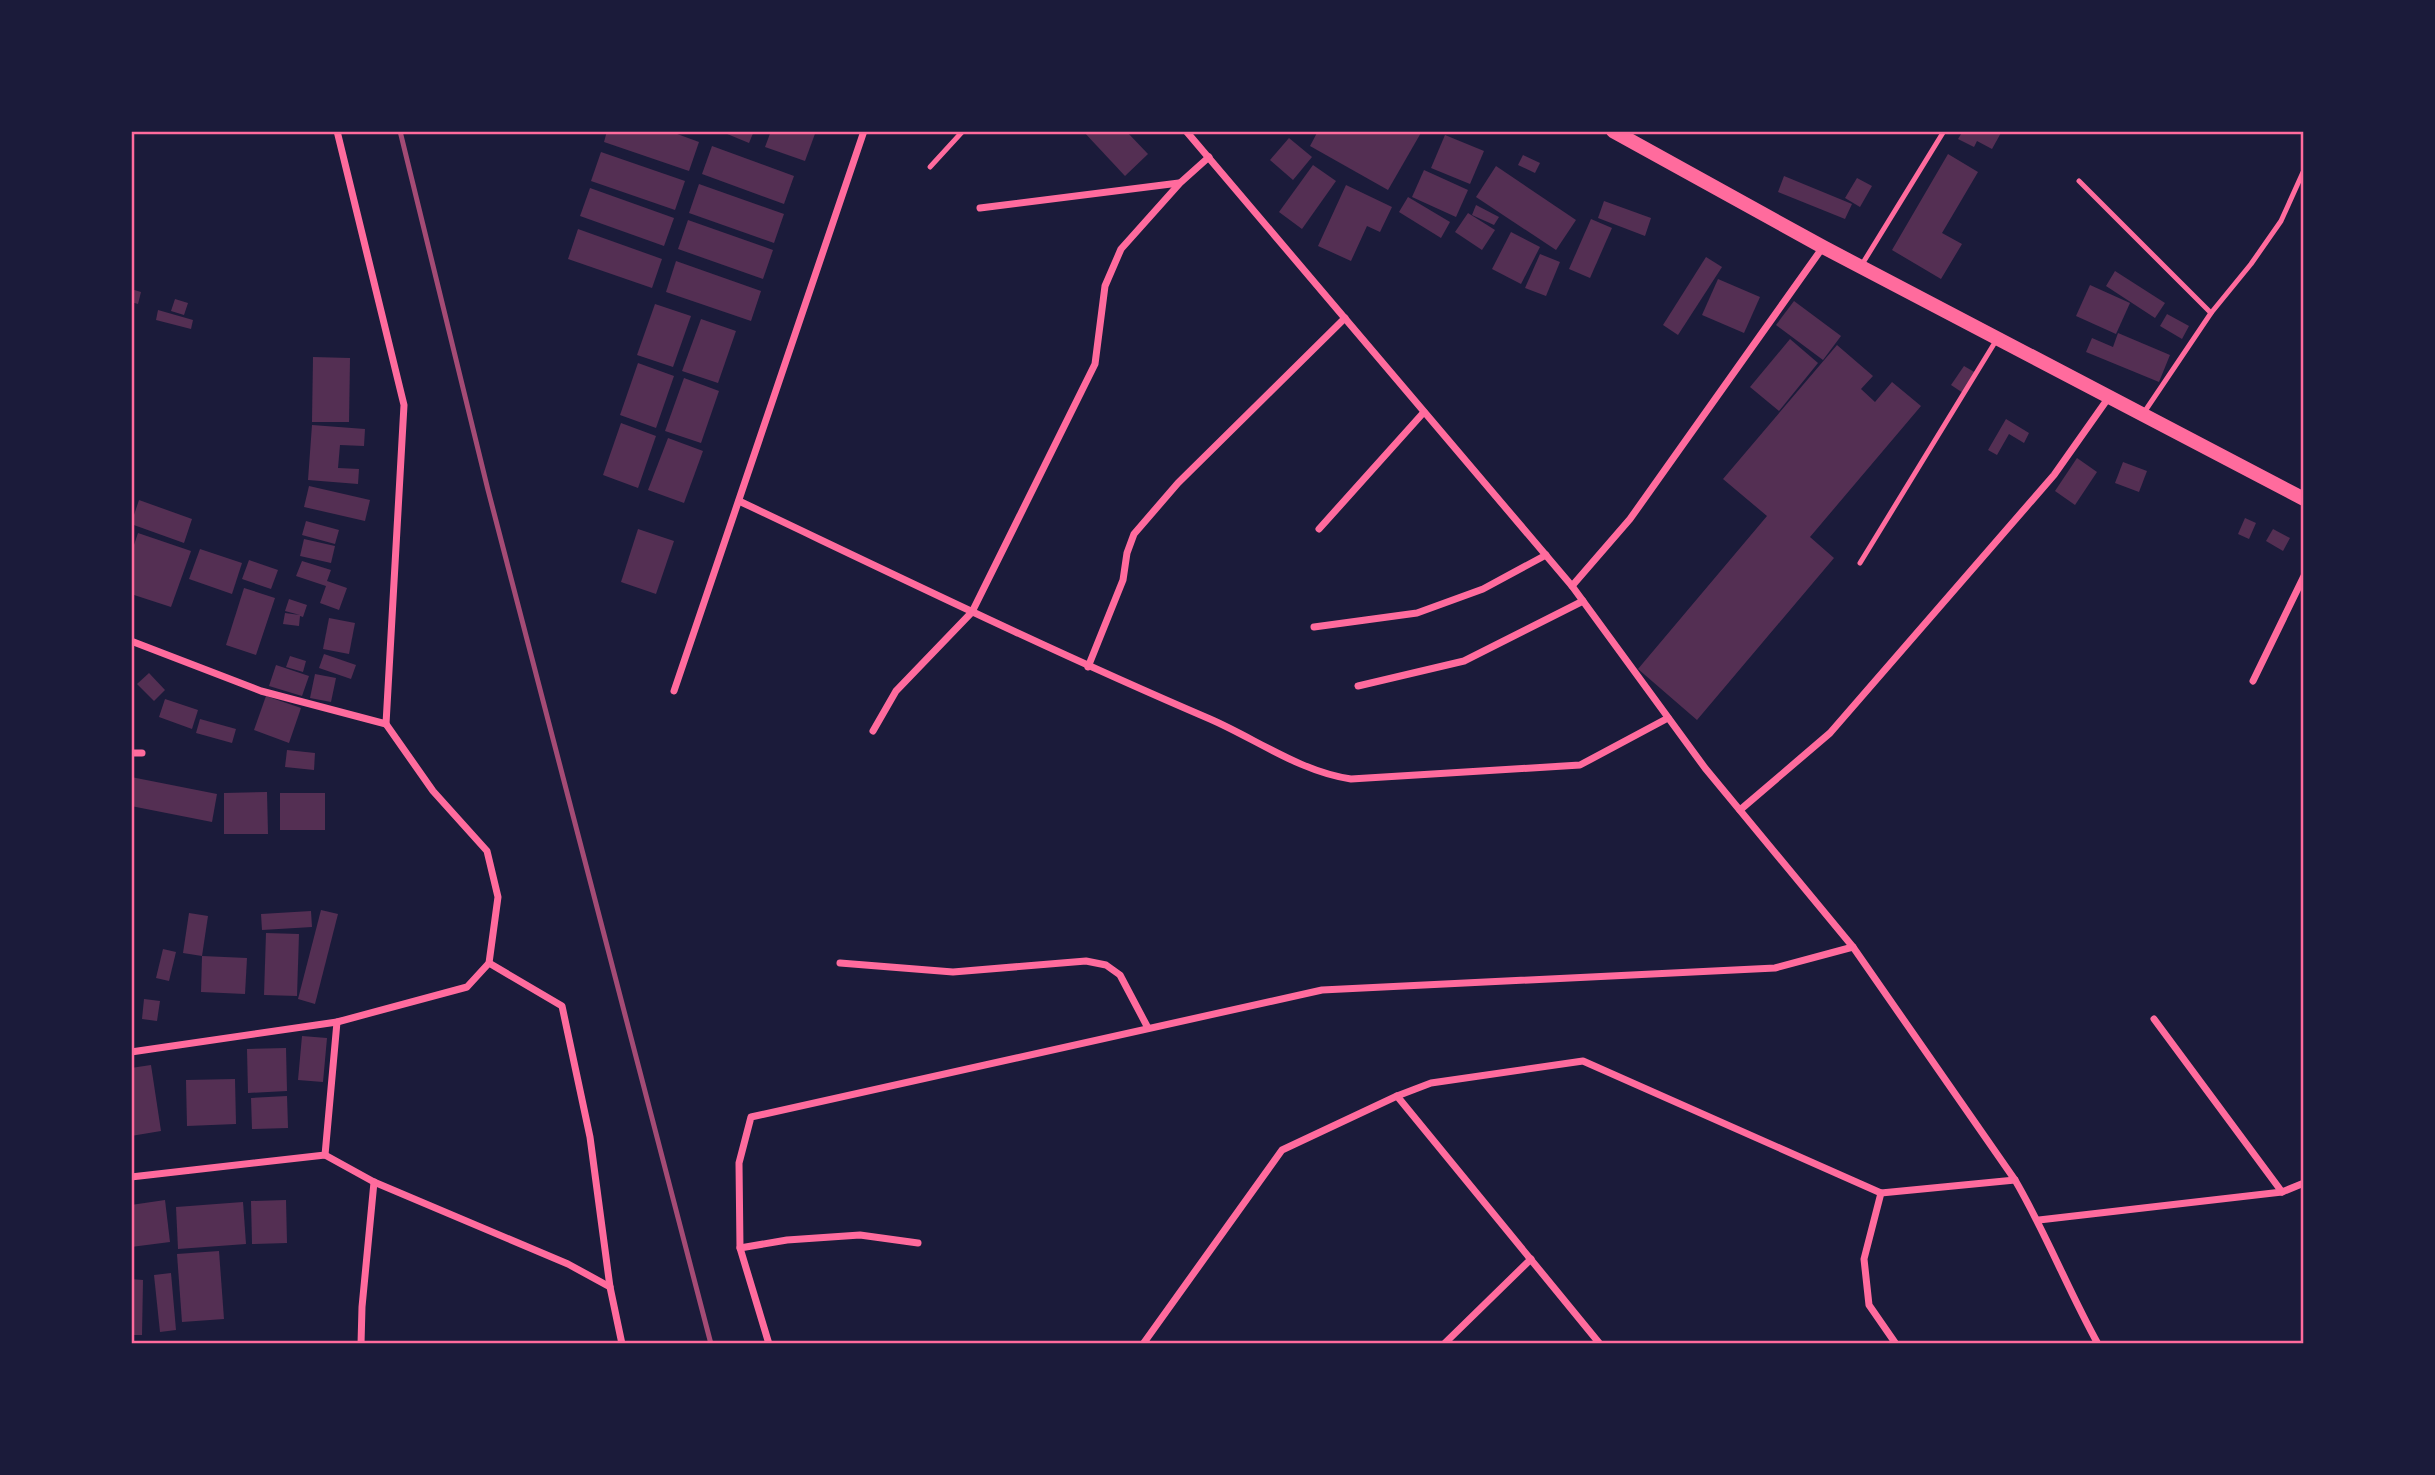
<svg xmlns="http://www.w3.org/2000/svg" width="2435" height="1475" viewBox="0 0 2435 1475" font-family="'Exo 2',sans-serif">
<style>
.building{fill:#542f53}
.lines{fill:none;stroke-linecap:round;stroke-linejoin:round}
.service{stroke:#ff6b9d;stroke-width:5}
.minor{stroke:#ff6b9d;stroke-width:7}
.secondary{stroke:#ff6b9d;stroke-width:14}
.rail{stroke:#a44b75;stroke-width:5}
.neatline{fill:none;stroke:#ff6b9d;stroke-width:2.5}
</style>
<rect width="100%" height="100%" fill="#1b1b3a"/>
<g class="building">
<path d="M607,131h62l30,11 -10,29 -85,-29z"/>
<path d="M720,131h34l-5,12z"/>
<path d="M771,131h45l-11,30 -40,-14z"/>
<path d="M1083,131h43l22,23 -23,22z"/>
<path d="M1318,131h104l-34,59 -78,-44z"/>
<path d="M1963,131h39l-10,18 -15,-8 -3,6 -16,-8z"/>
<path d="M1445,135l39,16 -14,33 -39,-16z"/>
<path d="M1289,138l23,19 -19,23 -23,-20z"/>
<path d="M712,146l82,30 -10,28 -82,-30z"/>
<path d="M601,152l84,29 -10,29 -84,-29z"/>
<path d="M1948,154l30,18 -36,61 20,11 -21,35 -49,-29z"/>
<path d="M1523,155l17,8 -5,10 -17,-8z"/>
<path d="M1313,165l23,16 -34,48 -23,-17z"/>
<path d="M1496,166l80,54 -20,30 -80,-53z"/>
<path d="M1424,170l44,20 -12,27 -44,-20z"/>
<path d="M1784,176l68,28 -7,15 -67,-27z"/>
<path d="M1857,178l15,8 -12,21 -15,-9z"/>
<path d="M699,184l85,30 -10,29 -85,-30z"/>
<path d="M1346,185l46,22 -12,25 -13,-6 -16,35 -33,-15z"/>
<path d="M590,188l84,30 -10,28 -84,-30z"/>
<path d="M1408,197l42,25 -9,16 -42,-26z"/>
<path d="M1604,201l47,17 -6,18 -47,-18z"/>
<path d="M1476,205l23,12 -5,8 -22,-10z"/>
<path d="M1468,213l27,17 -13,20 -27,-18z"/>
<path d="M1591,219l21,9 -22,50 -21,-9z"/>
<path d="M688,220l85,30 -10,29 -85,-30z"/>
<path d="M578,229l84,30 -10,29 -84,-29z"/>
<path d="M1511,232l29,15 -19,37 -29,-15z"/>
<path d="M1540,254l20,8 -14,34 -21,-8z"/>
<path d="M1706,257l16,10 -44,68 -15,-10z"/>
<path d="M676,261l85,30 -10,30 -85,-29z"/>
<path d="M2115,271l50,32 -10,15 -49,-32z"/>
<path d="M1718,279l42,18 -16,36 -42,-18z"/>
<path d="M2090,285l40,18 -14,31 -40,-18z"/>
<path d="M131,289l10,3 -3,12 -7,-2z"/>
<path d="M175,299l13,4 -4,12 -13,-4z"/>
<path d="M1794,301l47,35 -18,24 -47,-35z"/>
<path d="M655,304l36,12 -18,51 -36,-12z"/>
<path d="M158,310l35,10 -2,9 -35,-9z"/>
<path d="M2167,314l22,12 -7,13 -22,-13z"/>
<path d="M701,319l35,12 -18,52 -36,-12z"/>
<path d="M2118,333l52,22 -11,27 -73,-30 6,-14 21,9z"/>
<path d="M1790,339l28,24 -39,48 -29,-24z"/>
<path d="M1837,345l36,31 -12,13 14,13 17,-20 29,24 -111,131 24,21 -137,162 -59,-51 129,-153 -44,-37z"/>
<path d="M313,357l37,1 -1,64h-37z"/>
<path d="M638,363l36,13 -18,52 -36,-13z"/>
<path d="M1964,366l12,7 -13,20 -12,-8z"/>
<path d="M684,378l35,13 -18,52 -36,-12z"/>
<path d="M2006,419l23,14 -5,10 -15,-9 -12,21 -9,-5z"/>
<path d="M621,423l35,13 -18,52 -35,-13z"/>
<path d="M312,425l53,4 -1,17 -24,-1 -2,23 21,1 -1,15 -50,-4z"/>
<path d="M668,438l35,13 -19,52 -36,-13z"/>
<path d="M2077,458l20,14 -22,33 -20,-14z"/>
<path d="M2123,462l24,9 -8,21 -24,-9z"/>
<path d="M309,486l61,14 -5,21 -61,-14z"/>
<path d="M139,500l53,19 -8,24 -53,-19z"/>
<path d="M2245,518l11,5 -7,16 -11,-5z"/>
<path d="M306,521l33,9 -4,14 -33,-9z"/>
<path d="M638,529l36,12 -18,53 -35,-12z"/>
<path d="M2273,529l17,9 -7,13 -17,-10z"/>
<path d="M138,533l53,18 -20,56 -40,-13v-40z"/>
<path d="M304,539l31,7 -4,17 -31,-7z"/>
<path d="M200,549l42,14 -10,31 -43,-15z"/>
<path d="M249,560l29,10 -7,19 -29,-10z"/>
<path d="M302,561l29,9 -4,11 20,7 -8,22 -19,-7 6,-17 -30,-10z"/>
<path d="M244,588l31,10 -19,57 -30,-10z"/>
<path d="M289,599l18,6 -4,12 -3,-1 -1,10 -16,-2 2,-11 15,2 -15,-4z"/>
<path d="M329,618l26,5 -6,31 -26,-5z"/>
<path d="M324,654l32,11 -5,14 -32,-11z"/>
<path d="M290,656l16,5 -3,11 -17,-5z"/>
<path d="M276,665l33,11 -7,20 -33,-10z"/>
<path d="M149,673l16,17 -11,11 -17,-17z"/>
<path d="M315,674l21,4 -5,24 -21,-4z"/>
<path d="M266,696l35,12 -12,35 -35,-13z"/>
<path d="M165,699l33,11 -6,19 -33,-12z"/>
<path d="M200,719l36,10 -4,14 -36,-10z"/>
<path d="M287,750l28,3 -1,17 -29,-3z"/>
<path d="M131,777l86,17 -5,28 -81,-16z"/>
<path d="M267,792l1,42h-44v-41z"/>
<rect x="280" y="793" width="45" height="37"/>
<path d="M321,910l17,4 -23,90 -17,-5z"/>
<path d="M311,911l1,16 -50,3 -1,-16z"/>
<path d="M189,913l19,3 -6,40 -19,-3z"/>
<path d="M266,933l33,1 -2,62 -33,-1z"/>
<path d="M163,949l13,3 -7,29 -13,-3z"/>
<path d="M202,956l45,2 -2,36 -44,-2z"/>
<path d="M144,999l16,2 -3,20 -15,-2z"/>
<path d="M302,1036l25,2 -4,44 -25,-2z"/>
<path d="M286,1048l1,43 -39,2 -1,-44z"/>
<path d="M151,1065l10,66 -30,5v-68z"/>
<path d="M235,1079l1,45 -49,2 -1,-46z"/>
<path d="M287,1096l1,32 -36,1 -1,-31z"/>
<path d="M165,1200l5,42 -39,5v-42z"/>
<path d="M286,1200l1,43 -35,1 -1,-43z"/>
<path d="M243,1202l3,42 -68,5 -2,-42z"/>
<path d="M219,1251l5,68 -42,3 -5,-68z"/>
<path d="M171,1273l5,57 -16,2 -6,-57z"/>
<path d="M131,1279l12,1 -1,55h-11z"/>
</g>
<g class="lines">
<g class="service">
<path d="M930,167l33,-36"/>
<path d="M2079,181l132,132"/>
<path d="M1861,266l83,-135"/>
<path d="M2143,414l68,-101 40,-49 30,-43 23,-51"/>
<path d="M1860,563l137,-224"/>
</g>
<g class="minor">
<path d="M1186,131l386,455 133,182 148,179 162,233c31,53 53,110 83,164"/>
<path d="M980,208l199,-25"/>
<path d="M739,501c156,74 312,150 471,218 46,20 91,53 141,60l229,-14 88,-47"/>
<path d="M1319,529l105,-117"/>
<path d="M1572,586l58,-67 193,-272"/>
<path d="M1314,627l103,-14 66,-24 63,-34"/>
<path d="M131,641l130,50 125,33 18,-319 -67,-274"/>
<path d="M1088,667l35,-87 4,-27 7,-19 44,-51 167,-165"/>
<path d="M2253,681l51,-105"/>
<path d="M1358,686l106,-25 119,-60"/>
<path d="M674,691l190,-560"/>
<path d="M873,731l23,-40 76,-79 123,-248 10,-78 16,-37 59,-66 29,-26"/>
<path d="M131,753h11"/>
<path d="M1740,810l90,-77 224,-258 55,-78"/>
<path d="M489,963l73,43 28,131 20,150 12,57"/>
<path d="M840,963l113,9 133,-11 20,4 14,10 28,53"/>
<path d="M2154,1019l128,173"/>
<path d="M131,1052l206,-30 130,-35 22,-24 9,-66 -11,-46 -54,-60 -47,-67"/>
<path d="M1397,1096l203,248"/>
<path d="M325,1155l12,-133"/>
<path d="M131,1177l194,-22 49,27 194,82 42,23"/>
<path d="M1881,1193l-17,66 5,46 27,39"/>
<path d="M2039,1220l243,-28 22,-9"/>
<path d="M740,1248l47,-8 73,-5 58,8"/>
<path d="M361,1344l1,-37 12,-125"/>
<path d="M769,1344l-29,-96 -1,-85 12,-46 571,-127 453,-22 78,-21"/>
<path d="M1143,1344l139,-194 115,-54 34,-13 152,-22 298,132 134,-13"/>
<path d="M1444,1344l87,-85"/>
</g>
<path class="secondary" d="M1613,131l210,116 481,252"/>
<path class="rail" d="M400,131l88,359 223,854"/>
</g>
<rect width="2435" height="1475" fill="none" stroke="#1b1b3a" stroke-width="266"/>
<rect x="133" y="133" width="2169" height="1209" class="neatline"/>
</svg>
